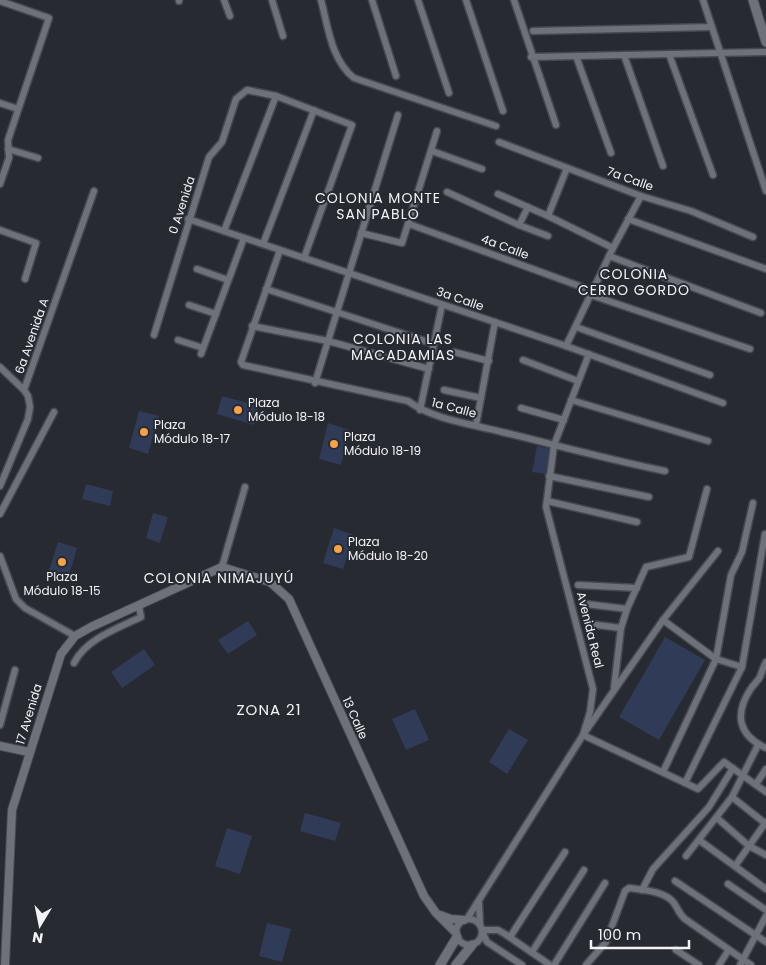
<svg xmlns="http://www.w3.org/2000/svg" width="766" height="965" viewBox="0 0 766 965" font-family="Poppins,sans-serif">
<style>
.green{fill:#303b58}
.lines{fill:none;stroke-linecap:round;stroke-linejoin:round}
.minor-casing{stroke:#46484f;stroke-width:9}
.tertiary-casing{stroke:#46484f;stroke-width:10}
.secondary-casing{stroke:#46484f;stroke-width:11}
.minor{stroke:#6d7179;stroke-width:6}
.tertiary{stroke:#6d7179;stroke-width:8}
.secondary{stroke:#6d7179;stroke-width:9}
.poi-dot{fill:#f6a247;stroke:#272a31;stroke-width:2}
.labels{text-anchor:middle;stroke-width:4;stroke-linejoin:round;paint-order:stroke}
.street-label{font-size:12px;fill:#f1f3f8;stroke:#272a31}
.poi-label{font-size:12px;fill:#f1f3f8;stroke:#272a31;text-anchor:start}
.neighbourhood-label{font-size:14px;letter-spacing:1px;fill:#f1f3f8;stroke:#272a31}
.quarter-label{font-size:15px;letter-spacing:1px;fill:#f1f3f8;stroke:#272a31}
</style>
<rect width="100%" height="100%" fill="#272a31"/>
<g class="green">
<path d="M222,396l37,10 -5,19 -37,-11z"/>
<path d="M139,411l20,5 -11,38 -19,-6z"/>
<path d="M328,423l22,7 -9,35 -22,-6z"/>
<path d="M537,446l14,3 -5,25 -14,-2z"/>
<path d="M86,484l27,7 -3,15 -28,-7z"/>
<path d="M153,513l15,4 -8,26 -14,-5z"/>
<path d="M334,528l20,7 -11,34 -20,-6z"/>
<path d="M58,542l19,6 -10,34 -20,-6z"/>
<path d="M248,621l9,14 -29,19 -10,-14z"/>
<path d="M665,637l40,23 -46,80 -40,-23z"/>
<path d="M144,649l11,16 -33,23 -11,-16z"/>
<path d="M415,709l14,31 -23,10 -14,-31z"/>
<path d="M509,729l19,11 -21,34 -18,-12z"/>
<path d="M305,813l36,10 -6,18 -35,-10z"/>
<path d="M227,828l25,8 -12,38 -25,-8z"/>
<path d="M267,923l24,6 -9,33 -23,-6z"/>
</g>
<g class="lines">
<g class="minor-casing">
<g id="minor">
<path d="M179,0v1"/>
<path d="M224,0l6,16"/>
<path d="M272,0l11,36"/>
<path d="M321,0c7,26 10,60 33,78l142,48"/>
<path d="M372,0l24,76"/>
<path d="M418,0l31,93"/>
<path d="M466,0l37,111"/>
<path d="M514,0l42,125"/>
<path d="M703,0l63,191"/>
<path d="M0,1l49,17 -41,122 1,18 -9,26"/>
<path d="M533,31l179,-4"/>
<path d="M669,54l44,121"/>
<path d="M624,55l39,111"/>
<path d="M576,56l35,97"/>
<path d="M531,57l235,-5"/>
<path d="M0,103l18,6"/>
<path d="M499,142l142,54 50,15 62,26"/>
<path d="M8,149l30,9"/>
<path d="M432,151l50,18"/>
<path d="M447,192l72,33 29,11"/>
<path d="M498,194l50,22 65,32"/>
<path d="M548,216l19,-48"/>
<path d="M188,219l378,127 157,57"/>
<path d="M628,219l138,50"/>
<path d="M409,224l184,67"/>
<path d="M519,225l9,-18"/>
<path d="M0,230l36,13 -11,36"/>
<path d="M224,231l52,-135"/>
<path d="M361,233l41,10 35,-112"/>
<path d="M263,244l51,-134"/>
<path d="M280,250l-39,112 2,3 165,36c26,19 64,23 94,31 54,13 108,28 163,39"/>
<path d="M609,256l152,57"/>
<path d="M197,269l31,11"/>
<path d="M266,289l168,55"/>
<path d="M591,295l159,54"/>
<path d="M189,305l27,9"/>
<path d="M252,326l76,15 101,28"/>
<path d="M576,327l134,48"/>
<path d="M154,335l55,-178 13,-15 14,-43 11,-9 29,6 76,29 -48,133"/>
<path d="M178,340l25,8"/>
<path d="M566,346l47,-98 28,-52"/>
<path d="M454,352l35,9"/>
<path d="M201,354l43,-116"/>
<path d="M523,360l55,21"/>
<path d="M0,367l24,23 4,6 2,11 -2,12 -28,67"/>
<path d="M315,383l83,-268"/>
<path d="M24,390l70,-199"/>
<path d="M444,390l37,8"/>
<path d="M571,400l137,41"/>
<path d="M521,408l43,12"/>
<path d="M420,410l22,-105"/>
<path d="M476,425l19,-103"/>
<path d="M549,476l100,21"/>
<path d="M547,501l90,21"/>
<path d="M0,514l54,-102"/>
<path d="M718,551l-55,69 -80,115 115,54 26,-27 42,30"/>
<path d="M0,556l16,43 9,9 50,28"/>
<path d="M222,567l23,-80"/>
<path d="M578,585l59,3"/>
<path d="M586,604l41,5"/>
<path d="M663,620l53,39 26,8"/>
<path d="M589,624l32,4"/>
<path d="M766,662c-3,5 -4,10 -6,15 -3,5 -7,8 -10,13 -16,25 -11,46 16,58"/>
<path d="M74,663c12,-24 44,-35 67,-46l-2,-11"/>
<path d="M614,688l7,-60 6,-19 19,-42 43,-10 18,-68"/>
<path d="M0,725l15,-55"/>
<path d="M663,772l53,-113 15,-84 11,-23 11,-49"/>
<path d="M685,783l57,-116 23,-133"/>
<path d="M756,784l10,-15"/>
<path d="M732,797l34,27"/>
<path d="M717,818l32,28 17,9"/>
<path d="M699,840l67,49"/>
<path d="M686,856l46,-59 26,-52"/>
<path d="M735,866l31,-44"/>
<path d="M675,881l91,61"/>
<path d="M728,884l38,26"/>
<path d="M642,890l11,-21 56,-62 24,-39"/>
<path d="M479,903l1,21"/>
<circle cx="469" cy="932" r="13"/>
<path d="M467,919l116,-184 7,-23 3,-23 -47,-182 8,-62 35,-91"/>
<path d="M482,930h16l7,4 45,31"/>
<path d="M483,933l4,9 35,23"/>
<path d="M510,937l55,-85"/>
<path d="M676,950l23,15"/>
<path d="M532,952l52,-82"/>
<path d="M554,965l51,-82"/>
<path d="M586,965l20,-23 19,-51 4,-3c14,2 36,3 45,15 4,6 5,11 11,16l66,46"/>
<path d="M719,965l9,-14"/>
<path d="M740,965l26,-49"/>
</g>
</g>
<g class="tertiary-casing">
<g id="tertiary">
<path d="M0,746l29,6"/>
<path d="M440,915l11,4 13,1"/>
<path d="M5,965l7,-155 49,-156 14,-18 16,-9 131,-60 48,15 19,17 135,297 12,17 20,20"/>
</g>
</g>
<g class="secondary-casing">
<g id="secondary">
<path d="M753,0l13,42"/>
<path d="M440,965l17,-28"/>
<path d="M456,965l16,-20"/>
</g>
</g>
<use href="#minor" class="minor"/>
<use href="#tertiary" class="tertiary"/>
<use href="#secondary" class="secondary"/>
</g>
<g class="poi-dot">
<circle cx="238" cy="410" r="5"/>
<circle cx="144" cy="432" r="5"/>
<circle cx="334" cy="444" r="5"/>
<circle cx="338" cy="549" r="5"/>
<circle cx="62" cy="562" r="5"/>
</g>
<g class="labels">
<g class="street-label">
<text transform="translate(630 179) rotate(20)" y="4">7a Calle</text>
<text transform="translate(182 205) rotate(-72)" y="4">0 Avenida</text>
<text transform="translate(505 247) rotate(20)" y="4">4a Calle</text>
<text transform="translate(460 299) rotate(19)" y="4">3a Calle</text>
<text transform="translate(32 336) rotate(-71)" y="4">6a Avenida A</text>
<text transform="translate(454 408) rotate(15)" y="4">1a Calle</text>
<text transform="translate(590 630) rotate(76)" y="4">Avenida Real</text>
<text transform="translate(29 714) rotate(-73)" y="4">17 Avenida</text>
<text transform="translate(355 718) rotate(66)" y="4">13 Calle</text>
</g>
<g class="poi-label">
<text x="248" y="407">Plaza<tspan x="248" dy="14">Módulo 18-18</tspan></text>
<text x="154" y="429">Plaza<tspan x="154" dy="14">Módulo 18-17</tspan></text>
<text x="344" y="441">Plaza<tspan x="344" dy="14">Módulo 18-19</tspan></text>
<text x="348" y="546">Plaza<tspan x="348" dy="14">Módulo 18-20</tspan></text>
<text x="62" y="581" text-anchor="middle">Plaza<tspan x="62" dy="14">Módulo 18-15</tspan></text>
</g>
<g class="neighbourhood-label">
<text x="378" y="203">COLONIA MONTE<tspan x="378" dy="16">SAN PABLO</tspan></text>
<text x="634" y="279">COLONIA<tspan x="634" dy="16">CERRO GORDO</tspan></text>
<text x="403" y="344">COLONIA LAS<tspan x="403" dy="16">MACADAMIAS</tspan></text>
<text x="219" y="583">COLONIA NIMAJUYÚ</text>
</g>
<g class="quarter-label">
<text x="269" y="715">ZONA 21</text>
</g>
</g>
<g transform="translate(40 925) rotate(190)" stroke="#272a31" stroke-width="4" paint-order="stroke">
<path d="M0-4L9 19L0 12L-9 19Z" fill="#f1f3f8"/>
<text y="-8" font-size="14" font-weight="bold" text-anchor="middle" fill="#f1f3f8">N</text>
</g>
<path d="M591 940v8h98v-8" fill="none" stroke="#f1f3f8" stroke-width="2.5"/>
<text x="598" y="940" font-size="15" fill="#f1f3f8" stroke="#272a31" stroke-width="4" paint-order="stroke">100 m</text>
</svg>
